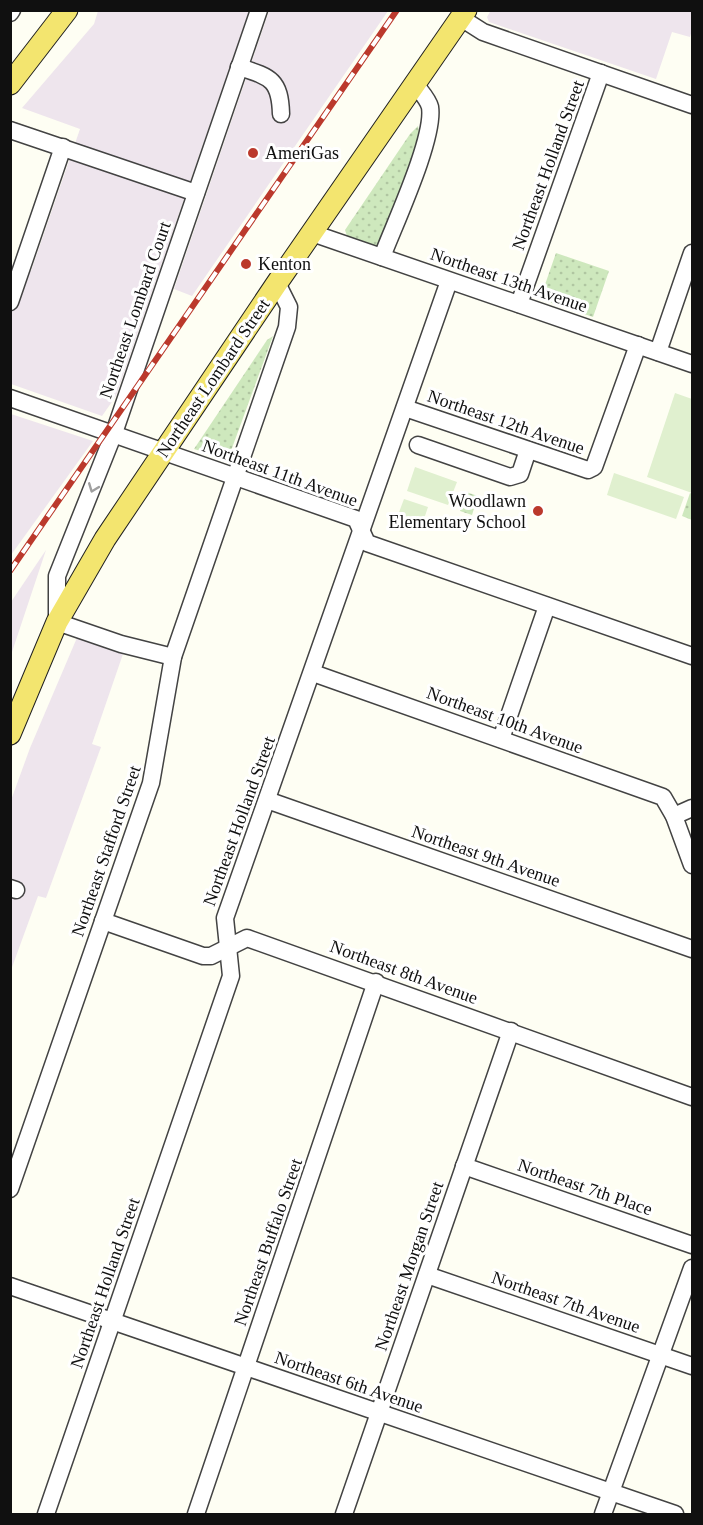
<svg xmlns="http://www.w3.org/2000/svg" width="703" height="1525" viewBox="0 0 703 1525" font-family="'Times New Roman',serif">
<style>
.industrial{fill:#eee5ed}
.grass{fill:url(#grass-dots)}
.pitch{fill:#e0f0cf}
.lines{fill:none;stroke-linecap:round;stroke-linejoin:round}
.minor-casing{stroke:#434343;stroke-width:19}
.major-casing{stroke:#212121;stroke-width:23}
.minor{stroke:#fff;stroke-width:16}
.major{stroke:#f3e56f;stroke-width:21}
.rail-casing{stroke:#bb392c;stroke-width:6}
.rail{stroke:#fff;stroke-width:4;stroke-dasharray:11;stroke-linecap:butt}
.oneway{stroke:#9f9f9f}
.poi-dot{fill:#bb392c;stroke:#fff;stroke-width:2}
.labels{text-anchor:middle;stroke-width:6;stroke-linejoin:round;paint-order:stroke}
.poi-label{font-size:18px;fill:#101010;stroke:#fff;text-anchor:start}
.street-label{font-size:18px;fill:#101010;stroke:#fff}
</style>
<defs>
<pattern id="grass-dots" width="8" height="8" patternUnits="userSpaceOnUse" patternTransform="scale(1.5)"><rect width="8" height="8" fill="#cee8bd"/><path d="M2 2h.1M6 6h.1" fill="none" stroke="#b0c6a1" stroke-width="1.8" stroke-linecap="round"/></pattern>
</defs>
<rect width="100%" height="100%" fill="#fefef3"/>
<g class="industrial">
<path d="M491,10l201,1v19l-2,7 -18,-5 -16,47 -167,-57 -2,-5z"/>
<path d="M98,11h151l-133,385 -14,20 -91,-32v-120l20,7 49,-142 -58,-21 72,-84z"/>
<path d="M269,11h119l-196,285 -18,-7z"/>
<path d="M11,414l82,27 -82,114 -1,-141z"/>
<path d="M46,550l-35,105v-53z"/>
<path d="M79,633l45,18 -32,93 9,3 -55,151 -8,-2 -27,74 -1,-167 20,-55z"/>
</g>
<g class="grass">
<path d="M418,126l2,11 -39,107 -5,3 -29,-11 -2,-6 65,-96z"/>
<path d="M556,253l53,18 -16,46 -53,-18z"/>
<path d="M273,336l-45,123 -34,-10 73,-109z"/>
<path d="M466,492l12,4 -6,19 -12,-4z"/>
<path d="M690,493l2,1v26l-10,-4z"/>
</g>
<g class="pitch">
<path d="M675,393l17,6v94l-45,-16z"/>
<path d="M415,467l42,15 -9,23 -41,-14z"/>
<path d="M614,473l70,24 -8,22 -69,-24z"/>
<path d="M404,499l24,8 -8,24 -25,-8z"/>
</g>
<g class="lines">
<g class="minor-casing">
<g id="minor">
<path d="M10,13l2,-3"/>
<path d="M461,18l22,14 209,73"/>
<path d="M239,67c31,10 41,12 42,47"/>
<path d="M10,130l186,63"/>
<path d="M312,233l380,131"/>
<path d="M382,257c12,-32 53,-119 48,-150 -2,-8 -10,-16 -15,-23"/>
<path d="M10,302l53,-155"/>
<path d="M519,304l82,-231"/>
<path d="M658,352l34,-99"/>
<path d="M10,398l346,121 11,24 325,113"/>
<path d="M405,408l183,62 6,-3 44,-122"/>
<path d="M418,445l92,32 10,-3 8,-24"/>
<path d="M173,657l-52,-13 -64,-22v-46l57,-143 145,-423"/>
<path d="M313,673l350,124 11,19 18,49"/>
<path d="M501,739l46,-133"/>
<path d="M267,800l425,149"/>
<path d="M674,816l18,-8"/>
<path d="M10,888l6,2"/>
<path d="M103,921l100,35h8l36,-18 445,159"/>
<path d="M464,1166l228,79"/>
<path d="M10,1189l141,-406 22,-126 114,-330 2,-20 -12,-24"/>
<path d="M427,1275l265,91"/>
<path d="M10,1286l665,228"/>
<path d="M46,1514l185,-538 -6,-58 224,-637"/>
<path d="M196,1514l180,-532"/>
<path d="M344,1514l167,-483"/>
<path d="M603,1514l89,-246"/>
</g>
</g>
<g class="major-casing">
<g id="major">
<path d="M10,84l57,-74"/>
<path d="M10,734l47,-112 48,-83 172,-256 189,-273"/>
</g>
</g>
<use href="#minor" class="minor"/>
<use href="#major" class="major"/>
<g class="rail-casing">
<path id="rail" d="M10,571l387,-561"/>
</g>
<use href="#rail" class="rail"/>
</g>
<defs><path id="oneway-chevron" d="M-2-3.5L2.5 0L-2 3.5" fill="none" stroke-width="1.6" stroke-linecap="round" stroke-linejoin="round" transform="scale(1.5)"/></defs>
<use class="oneway" href="#oneway-chevron" transform="translate(93 488) rotate(111)"/>
<g class="poi-dot">
<circle cx="253" cy="153" r="6"/>
<circle cx="246" cy="264" r="6"/>
<circle cx="538" cy="511" r="6"/>
</g>
<g class="labels">
<g class="poi-label">
<text x="265" y="159">AmeriGas</text>
<text x="258" y="270">Kenton</text>
<text x="526" y="507" text-anchor="end">Woodlawn<tspan x="526" dy="21">Elementary School</tspan></text>
</g>
<g class="street-label">
<text transform="translate(548 165) rotate(-70)" y="6">Northeast Holland Street</text>
<text transform="translate(509 280) rotate(19)" y="6">Northeast 13th Avenue</text>
<text transform="translate(135 310) rotate(-71)" y="6">Northeast Lombard Court</text>
<text transform="translate(213 378) rotate(-56)" y="6">Northeast Lombard Street</text>
<text transform="translate(506 422) rotate(19)" y="6">Northeast 12th Avenue</text>
<text transform="translate(280 473) rotate(20)" y="6">Northeast 11th Avenue</text>
<text transform="translate(505 720) rotate(20)" y="6">Northeast 10th Avenue</text>
<text transform="translate(239 821) rotate(-70)" y="6">Northeast Holland Street</text>
<text transform="translate(106 851) rotate(-71)" y="6">Northeast Stafford Street</text>
<text transform="translate(486 856) rotate(19)" y="6">Northeast 9th Avenue</text>
<text transform="translate(404 972) rotate(20)" y="6">Northeast 8th Avenue</text>
<text transform="translate(585 1187) rotate(19)" y="6">Northeast 7th Place</text>
<text transform="translate(268 1242) rotate(-71)" y="6">Northeast Buffalo Street</text>
<text transform="translate(409 1266) rotate(-71)" y="6">Northeast Morgan Street</text>
<text transform="translate(105 1283) rotate(-71)" y="6">Northeast Holland Street</text>
<text transform="translate(566 1302) rotate(19)" y="6">Northeast 7th Avenue</text>
<text transform="translate(349 1382) rotate(19)" y="6">Northeast 6th Avenue</text>
</g>
</g>
<rect width="703" height="1525" fill="none" stroke="#101010" stroke-width="24"/>
</svg>
